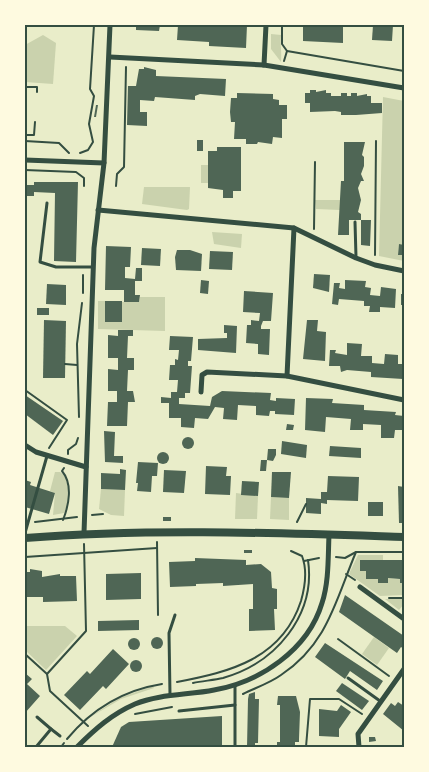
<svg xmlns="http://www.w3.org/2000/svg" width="429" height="772" viewBox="0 0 429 772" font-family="'Roboto Condensed',sans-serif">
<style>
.green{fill:#cad2ad}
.building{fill:#4f6655}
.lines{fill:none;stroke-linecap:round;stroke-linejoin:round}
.path{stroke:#344e41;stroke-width:2}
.service{stroke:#344e41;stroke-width:3}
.minor{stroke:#344e41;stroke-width:5}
.tertiary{stroke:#344e41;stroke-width:8}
.neatline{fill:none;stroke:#344e41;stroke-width:2}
</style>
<rect width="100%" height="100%" fill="#e9edc9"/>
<g class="green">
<path d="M271,34l10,1c-1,10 1,17 0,27l-10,-13z"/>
<path d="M43,35l13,8 -3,41 -28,-2v-37z"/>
<path d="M383,97l21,4v144h-5l-1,10h6v6l-25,-5z"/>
<rect x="201" y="165" width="7" height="18"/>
<path d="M144,187h46l-1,22 -2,1 -45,-6z"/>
<path d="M315,200h25v10l-24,-1z"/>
<path d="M212,232l30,2 -1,14 -27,-4z"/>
<path d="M140,297h25v34l-67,-2v-28h7v21l17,-20h17z"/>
<path d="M55,472h5l5,4c4,10 4,28 -1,37l-11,2 2,-22 -5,-2z"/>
<path d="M101,489l24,1 -1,26 -13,-1 -12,-6z"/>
<path d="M236,493l22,3 -1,23h-22z"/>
<path d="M271,497l18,1v22l-19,-1z"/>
<path d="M358,555h25v5h-23v11h6v8h12v4h10v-5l12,1 4,4v12l-24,1 -31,-22z"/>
<path d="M385,599h18l1,5 -5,6z"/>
<path d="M25,626h40l12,10 -31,34 -21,-20z"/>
<path d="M374,637l15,11 -12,17 -15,-11z"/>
<path d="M153,686l1,2 -33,11 -34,20 32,-21z"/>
</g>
<g class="building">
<path d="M136,25h24l-1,6 -23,-1z"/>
<path d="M178,25h69l-1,23 -37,-2v-4l-32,-2z"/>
<path d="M303,25h40v18l-40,-2z"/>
<path d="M373,25h20l-1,16 -20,-1z"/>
<path d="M144,67l12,3v6l70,3 -1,17 -25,-2 -5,2v4l-40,-3 -1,4 -14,-1v12h7v14l-20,-1 1,-39h8l3,-17h5z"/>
<path d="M310,90h6v2l10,-2v3h5v3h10v-3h6v3h4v-3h6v3l10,-2v2h4v7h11v10l-26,2h-15v-3l-6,-1 -25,1v-9h-5v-10h5z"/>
<path d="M237,93l36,1v5l6,1v5h8v14h-5v19l-9,-1 -1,7 -14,-2 -1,2h-11v-5h-12l1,-17h-4l-1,-10 1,-14h6z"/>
<path d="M96,105h2l-2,12h-2z"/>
<rect x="197" y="140" width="6" height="11"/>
<path d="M344,142h21l-3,13 2,2v9l-3,8 3,7h-3l-3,7 3,12 -3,12 3,2v6h10l-1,26 -9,-1v-25h-12v15h-11l3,-54h3z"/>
<path d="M217,147h24v44h-8v7h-10v-8l-15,-2v-37h9z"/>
<path d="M34,182h44l-2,80 -22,-1 1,-68 -21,-1v4h-9v-11h9z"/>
<path d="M399,244l5,1v10h-6z"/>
<path d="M106,246l25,1 -1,20h-5v11l10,1 1,-11h6v13h-7v14h5l-1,7h-15v-12h-19z"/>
<path d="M142,248l19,1 -1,17 -19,-1z"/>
<path d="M177,250h13l12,4 -1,17 -25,-1 -1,-13z"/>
<path d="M210,251l23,1 -1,18 -23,-1z"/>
<path d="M314,274l16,1 -1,17 -16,-4z"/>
<path d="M201,280l8,1 -1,13 -8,-1z"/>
<path d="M345,280l21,1 -1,6 6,1 -1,7 10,1 1,-9 15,2 -1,19 -15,-1v5h-11l1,-6h-6v-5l-25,-2 -1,6 -6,-1 2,-21h6l-1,5 6,1z"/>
<path d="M47,284l19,1v20l-20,-1z"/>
<path d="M244,291l29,2 -2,28h-8l-2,5v3h9l-1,26 -11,-1v-10l-12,-1 1,-18h4v-5l8,1 1,-8 -17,-1z"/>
<rect x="401" y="294" width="3" height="11"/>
<rect x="105" y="301" width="17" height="21"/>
<rect x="37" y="308" width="12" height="7"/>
<path d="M44,320l22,1 -1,57h-22z"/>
<path d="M307,320h11l-1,11 9,1 -1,29 -22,-2z"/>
<path d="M224,325l13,1 -1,27 -38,-3v-11l29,-1v-5h-3z"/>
<path d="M118,330h15v6h-5l-1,22h7v12h-6l-1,21h6l2,11h-7l-1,24h-20l1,-24h9v-11h-9v-22l10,1v-12h-10v-23l10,1z"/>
<path d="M170,336l23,1 -2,24h-3v5h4l-2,27h-5v5h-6v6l31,2 2,-9 10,-6 49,2 -1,7 6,1v-3l19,1 -1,16 -19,-1v-3h-5l-1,5 -13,-1v-9l-18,-1 -1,15 -14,-1 1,-11 -9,-1 -7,12 -13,-1 -1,10 -13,-1v-9h-12v-15h-8v-6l10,1v-6h6l1,-12h-9l1,-15h5v-6l3,1 1,-10h-10z"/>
<path d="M347,343l15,1 -1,12h11v7l12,1 1,-10 13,1v9h5v15l-32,-2v-5l-24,-2 -6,2 -1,-6h-11l1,-16h6l-1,3 12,2z"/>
<path d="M25,395l38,26 -10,14 -28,-21z"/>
<path d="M306,398l27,1 -1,4 32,2v5l32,2 -1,3 9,1v14h-9l-1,8h-13v-13l-18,-1v6h-13l1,-11 -25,-2 -1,15 -20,-2z"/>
<path d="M287,424l7,1 -1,5h-7z"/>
<path d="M104,431l11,1 -1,24h9v7l-18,-1z"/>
<circle cx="188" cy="443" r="6"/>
<path d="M282,441l25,4 -1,13 -25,-4z"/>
<path d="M330,446l31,2v10l-32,-2z"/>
<path d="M268,449h8v6l-3,6 -6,-1 -1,11h-6l1,-11h6z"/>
<circle cx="163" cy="458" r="6"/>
<path d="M138,462l20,1 -1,13h-5l-1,16 -14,-1 1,-8h-2z"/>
<path d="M206,466l21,1 -1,9h5l-1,19 -25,-1z"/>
<path d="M120,469l6,1 -1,20 -24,-1v-16l19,1z"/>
<path d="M164,470l22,1 -2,22 -21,-1z"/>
<path d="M272,472h19l-2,26 -18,-1z"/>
<path d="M328,476l31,1 -1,24 -31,-1v4l-6,-1v11l-15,-1v-15l15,1v-7h6z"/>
<path d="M25,480l6,2 -1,3 25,8 -6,21 -24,-7z"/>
<path d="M242,481l17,1 -1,14 -17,-1z"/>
<path d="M398,486l6,1v36h-5z"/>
<rect x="368" y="502" width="15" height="14"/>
<rect x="163" y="517" width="8" height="4"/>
<rect x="244" y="550" width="8" height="3"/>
<path d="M195,558l51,2v5l15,-1 10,8 1,16 5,1v20h-3l1,21 -26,1v-22h4v-25l-30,2v-3l-27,1v2l-26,1 -1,-25 26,-1z"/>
<path d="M360,560h44v23h-4v-4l-12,-1v5h-10v-4h-12v-8h-6z"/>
<path d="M30,569l12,2v6l18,-3v2h16l1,25 -34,1v-5h-18v-25h5z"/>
<path d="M141,573v26l-35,1v-26z"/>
<path d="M345,595l59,41v13l-3,-2 -4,6 -58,-41z"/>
<path d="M139,620v10l-41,1v-10z"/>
<circle cx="157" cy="643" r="6"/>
<circle cx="134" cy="644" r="6"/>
<path d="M325,643l58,38 -6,9 -27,-19 -5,8 -30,-22z"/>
<path d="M113,649l16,15 -23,25 -3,-3 -23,24 -16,-15 23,-24 3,3z"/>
<circle cx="136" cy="666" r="6"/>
<path d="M25,673l7,6 -5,5 13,12 -15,17z"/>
<path d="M342,683l27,18 -7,9 -26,-19z"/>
<path d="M255,692v7h4l-1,44h-3v4h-8l1,-48 1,-5z"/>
<path d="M278,696h18l4,16 -1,27v3h-4v5h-18v-5h3v-37h-3z"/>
<path d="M398,702l6,4v25l-21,-17 8,-11 4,3z"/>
<path d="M341,705l10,7 -12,17v8l-20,-1v-27l18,2z"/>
<path d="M222,716v31h-110l9,-20 8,-5z"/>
<path d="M369,737h6l1,4 -7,1z"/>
</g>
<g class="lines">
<g class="path">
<path d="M282,25v19l5,7 -3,10"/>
<path d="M287,51l117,20"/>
<path d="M404,71v-5"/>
<path d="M25,87h12v5"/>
<path d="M25,135h9l1,-13"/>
<path d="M25,141l34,2 10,10"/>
<path d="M80,153l8,-3 5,-8 -4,-18 5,-28 -4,-7 4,-64"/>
<path d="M25,170l51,2 8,6v8"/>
<path d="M116,186l1,-12 7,-7 2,-100"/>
<path d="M314,229l1,-67"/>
<path d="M375,255l1,-114"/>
<path d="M83,293v-18"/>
<path d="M65,364l12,1"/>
<path d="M25,390l42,30 -18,28"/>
<path d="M79,417l-2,-73 5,-41"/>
<path d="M68,454v-4l8,-6 2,-6"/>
<path d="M92,515l11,-1"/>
<path d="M63,520c6,-15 10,-36 -1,-49l2,-3"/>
<path d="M35,522l42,-5"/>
<path d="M297,522l9,-18"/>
<path d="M157,542l1,73"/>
<path d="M25,557l132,-9"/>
<path d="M336,557l9,1 11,-6h48"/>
<path d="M304,561l15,-3"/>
<path d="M346,574l9,6"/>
<path d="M389,598h15"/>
<path d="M338,639l51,37"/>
<path d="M25,654l22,20 3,17 38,35"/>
<path d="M47,674l39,-43 -2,-87"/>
<path d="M177,682c53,-10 105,-23 124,-81 4,-14 6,-32 1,-45l-11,-5"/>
<path d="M193,683c10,-2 21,-3 30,-5 53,-15 93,-63 85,-118"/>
<path d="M243,694c12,-6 27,-11 38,-19 47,-31 55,-76 75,-123"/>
<path d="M135,714l37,-7"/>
<path d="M67,739c25,-30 57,-49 95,-55"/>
<path d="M61,747l3,-4"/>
<path d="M306,747l4,-48h29l23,15"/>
</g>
<g class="service">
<path d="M47,203l-7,59 16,5h37"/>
<path d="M355,222l1,35"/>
<path d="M25,533l22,-77"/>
<path d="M348,678l32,23"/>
<path d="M235,686v61"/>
<path d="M170,695l-1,-62 6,-18"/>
<path d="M179,711l56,-6"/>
<path d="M51,729l9,7"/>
<path d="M25,745l2,2"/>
<path d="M36,747l15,-18 -14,-12"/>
</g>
<g class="minor">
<path d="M110,57l154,8 140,23"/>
<path d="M264,65l2,-40"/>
<path d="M25,160l79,3"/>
<path d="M98,210l196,18 62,30 19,7 29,6"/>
<path d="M287,376l7,-148"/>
<path d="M201,392l1,-17 5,-3 80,4 117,24"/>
<path d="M25,445l11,7 50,15"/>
<path d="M84,533l10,-285 10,-85 6,-138"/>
<path d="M360,587l44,32"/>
<path d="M77,747c18,-18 35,-33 58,-43 24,-10 54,-9 79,-14 46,-8 94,-40 108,-87 7,-21 6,-46 7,-68"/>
<path d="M359,747l-1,-13 46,-65"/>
</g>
<path class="tertiary" d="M25,538c126,-10 253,-5 379,-1"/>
</g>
<rect width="429" height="772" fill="none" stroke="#fefae0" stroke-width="52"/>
<rect x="26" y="26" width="377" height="720" class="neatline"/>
</svg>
